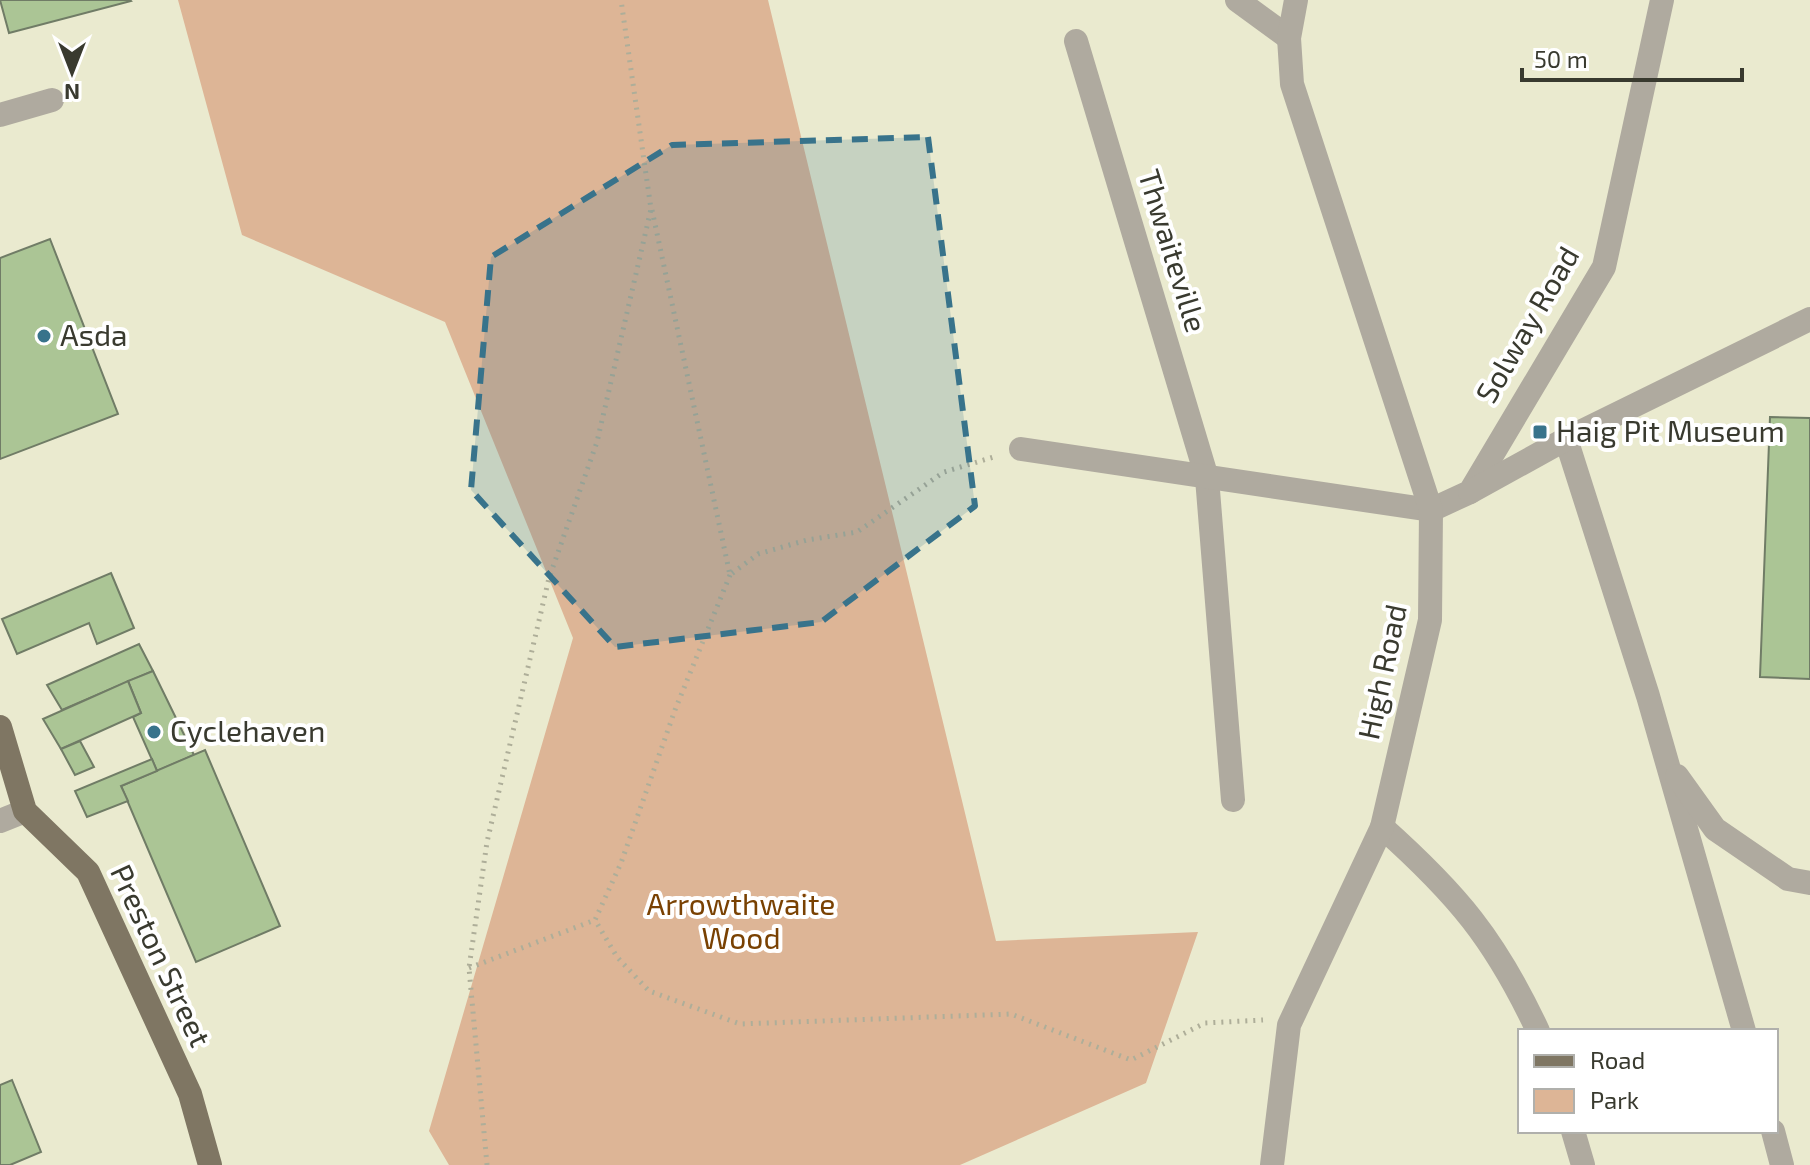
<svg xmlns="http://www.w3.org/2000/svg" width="1810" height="1165" viewBox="0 0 1810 1165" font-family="'Exo 2',sans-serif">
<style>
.green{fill:#ddb596}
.building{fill:#abc595;stroke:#707c66;stroke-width:2}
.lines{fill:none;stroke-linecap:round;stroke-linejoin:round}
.path{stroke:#aeae99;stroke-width:5;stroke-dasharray:2 6;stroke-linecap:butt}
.minor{stroke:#afaa9f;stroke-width:24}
.major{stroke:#7f7663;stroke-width:24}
.marked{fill:#38738b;fill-opacity:0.2;stroke:#38738b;stroke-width:6;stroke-dasharray:16 10;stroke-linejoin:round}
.poi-dot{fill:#38738b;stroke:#fff;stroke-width:3}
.labels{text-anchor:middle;stroke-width:8;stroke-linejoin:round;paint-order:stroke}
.street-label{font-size:30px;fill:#393a2f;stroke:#fff}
.poi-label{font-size:30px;fill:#393a2f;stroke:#fff;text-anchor:start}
.park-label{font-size:30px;fill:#794102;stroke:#fff}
</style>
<rect width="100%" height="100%" fill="#eaeacf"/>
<path class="green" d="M178,0h590l228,941 202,-9 -52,151 -186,82h-511l-20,-34 144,-493 -128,-316 -203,-87z"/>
<g class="building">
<path d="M0,0h130l1,1 -122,32z"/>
<path d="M50,239l68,175 -118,45v-201z"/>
<path d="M1770,417l40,1v261l-50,-2z"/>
<path d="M111,573l23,55 -37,16 -8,-21 -72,31 -15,-35z"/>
<path d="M139,644l14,27 -91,39 -15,-25z"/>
<path d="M153,671l41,84 -37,16 -24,-54 8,-4 -13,-32z"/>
<path d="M128,681l13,32 -80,36 -18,-30z"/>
<path d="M80,741l14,26 -19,8 -14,-26z"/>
<path d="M205,750l75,176 -84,36 -75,-176z"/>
<path d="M152,759l5,12 -36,15 7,15 -41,16 -12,-26z"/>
<path d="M12,1080l29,72 -31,13h-10v-80z"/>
</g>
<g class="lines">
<g class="path">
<path d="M652,210l78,365 28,-21 49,-14 50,-8 87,-60 53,-16"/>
<path d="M730,575l-55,135 -54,153 -26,57 22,37 32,34 91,33 271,-10 120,46 74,-37 58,-3"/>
<path d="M469,968l126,-48"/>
<path d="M487,1165l-18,-197 18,-126 62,-264 48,-136 54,-233 -30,-209"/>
</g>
<g class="minor">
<path d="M1237,0l52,38"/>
<path d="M1076,41l131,437 26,322"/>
<path d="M0,115l52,-15"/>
<path d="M1566,439l82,257 96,335"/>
<path d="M1021,449l410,61 39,-18 134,-225 58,-267"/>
<path d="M1470,492l96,-53 244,-120"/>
<path d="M1677,776l38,53 73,50 22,4"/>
<path d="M0,821l25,-10"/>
<path d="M1382,827c75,67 113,112 156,204"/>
<path d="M1573,1131l10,34"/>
<path d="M1773,1131l9,34"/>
<path d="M1272,1165l17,-140 93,-198 48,-207 1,-110 -139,-426 -3,-46 7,-38"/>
</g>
<path class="major" d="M0,727l25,84 63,61 102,222 20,71"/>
</g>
<path class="marked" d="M928,137l47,369 -154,116 -206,25 -144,-157 20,-233 181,-112z"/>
<g class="poi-dot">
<circle cx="44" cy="336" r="8"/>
<rect x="1532" y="424" width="16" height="16" rx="4"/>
<circle cx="154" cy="732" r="8"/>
</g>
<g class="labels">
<g class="street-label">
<text transform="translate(1172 251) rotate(73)" y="10">Thwaiteville</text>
<text transform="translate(1528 325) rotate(-60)" y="10">Solway Road</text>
<text transform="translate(1383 672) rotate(-78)" y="10">High Road</text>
<text transform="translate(160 956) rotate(65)" y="10">Preston Street</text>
</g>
<g class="poi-label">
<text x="60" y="346">Asda</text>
<text x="1556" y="442">Haig Pit Museum</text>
<text x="170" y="742">Cyclehaven</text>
</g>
<g class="park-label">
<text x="741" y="915">Arrowthwaite<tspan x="741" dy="34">Wood</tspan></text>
</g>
</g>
<rect x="1518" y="1029" width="260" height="104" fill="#ffffff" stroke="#b0b0ac" stroke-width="2"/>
<rect x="1534" y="1055" width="40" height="12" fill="#7f7663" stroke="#b0b0ac" stroke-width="2"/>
<text x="1590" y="1069" font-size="24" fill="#393a2f">Road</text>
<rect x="1534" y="1089" width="40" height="24" fill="#ddb596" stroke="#b0b0ac" stroke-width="2"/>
<text x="1590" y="1109" font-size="24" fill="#393a2f">Park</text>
<g transform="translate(72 72) rotate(180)" stroke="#ffffff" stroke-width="6" paint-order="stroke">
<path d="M0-6L14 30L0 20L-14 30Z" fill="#393a2f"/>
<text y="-12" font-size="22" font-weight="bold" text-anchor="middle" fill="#393a2f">N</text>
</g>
<path d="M1522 68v12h220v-12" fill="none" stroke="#393a2f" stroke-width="4"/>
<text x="1534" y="68" font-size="24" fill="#393a2f" stroke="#ffffff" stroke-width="6" paint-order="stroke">50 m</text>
</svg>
